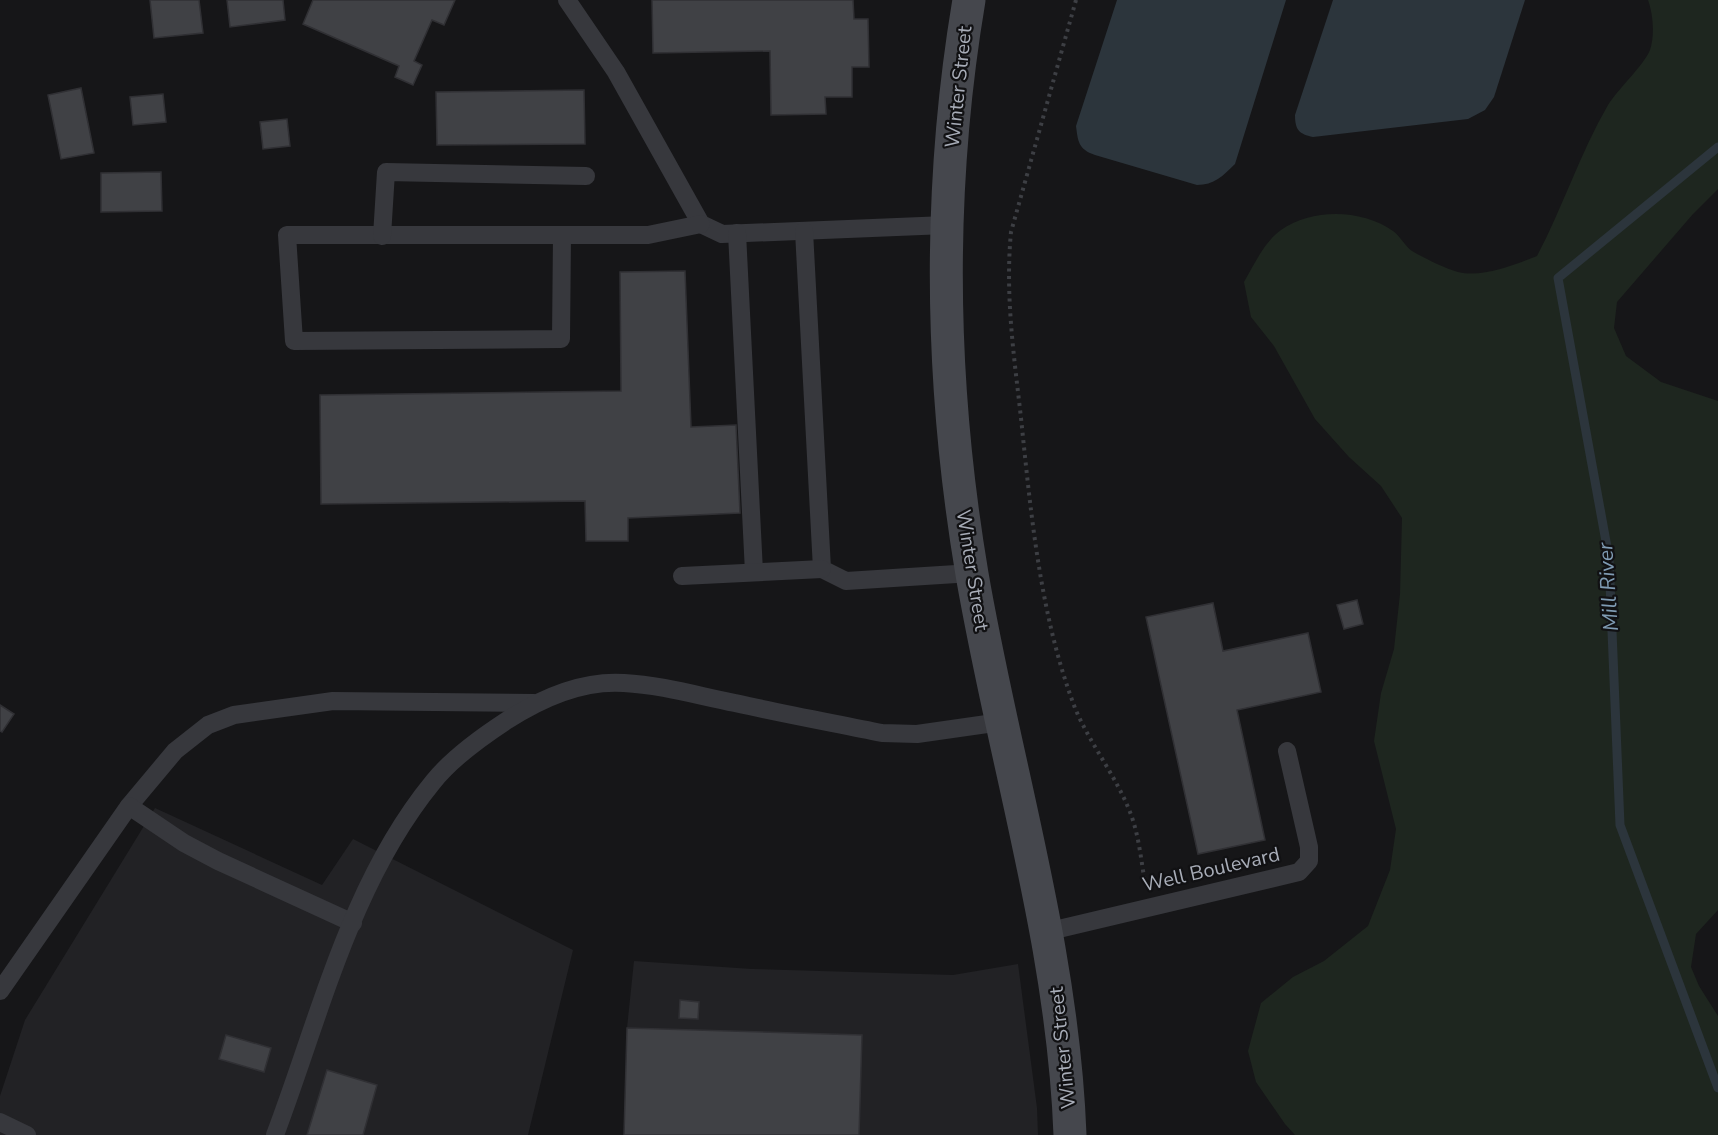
<svg xmlns="http://www.w3.org/2000/svg" width="1718" height="1135" viewBox="0 0 1718 1135" font-family="'Nunito Sans',sans-serif">
<style>
.built{fill:#222225}
.green{fill:#1e261f}
.water{fill:#2c353c}
.lines{fill:none;stroke-linecap:round;stroke-linejoin:round}
.stream{stroke:#2c353c;stroke-width:9}
.building{fill:#404145;stroke:#303034;stroke-width:1.5}
.path{stroke:#3d3f44;stroke-width:4;stroke-dasharray:3 4.5;stroke-linecap:butt}
.lane{stroke:#37383d;stroke-width:18}
.secondary{stroke:#45474d;stroke-width:33}
.labels{text-anchor:middle;stroke-width:4.5;stroke-linejoin:round;paint-order:stroke}
.street-label{font-size:20px;fill:#a8adb8;stroke:#111113}
.water-label{font-size:21px;font-style:italic;fill:#7f9bb3;stroke:#111113}
</style>
<rect width="100%" height="100%" fill="#161618"/>
<g class="built">
<path d="M155,808l167,77 31,-46 220,111 -45,185h-528v-39l25,-76z"/>
<path d="M634,961l118,8 201,6 65,-11 19,144 1,27h-414l3,-107z"/>
</g>
<path class="green" d="M1648,0h70v189l-25,25 -76,88 -3,26 12,28 35,26 57,19v509l-22,24 -5,33 8,19 19,30v119h-423l-10,-11 -29,-42 -8,-31 13,-48 32,-26 31,-16 44,-35 22,-56 6,-41 -22,-88 7,-48 13,-44 6,-55 2,-76 -21,-32 -32,-29 -34,-38 -41,-73 -23,-29 -7,-35c10,-17 20,-40 37,-52 31,-22 81,-21 112,1 7,5 12,15 19,20 12,7 32,17 46,21 25,6 56,-7 79,-16 26,-49 43,-103 71,-151 10,-16 36,-40 42,-55 5,-15 3,-36 -2,-50z"/>
<g class="water">
<path d="M1117,0h169l-51,164c-12,12 -21,21 -38,21l-102,-30c-17,-6 -17,-14 -19,-29z"/>
<path d="M1333,0h192l-31,97 -9,13 -17,9 -155,18c-14,-3 -18,-7 -18,-22z"/>
</g>
<g class="lines">
<path class="stream" d="M1718,147l-160,131 51,280 11,267 98,263"/>
</g>
<g class="building">
<path d="M150,0h49l4,33 -49,5z"/>
<path d="M227,0h56l2,20 -55,7z"/>
<path d="M313,0h142l-11,25 -12,-5 -18,41 8,4 -9,20 -18,-8 4,-11 -96,-42z"/>
<path d="M652,0h201l1,19h14l1,48h-17v30h-27l1,17 -55,1 -1,-64 -117,2z"/>
<path d="M81,88l13,65 -33,6 -13,-64z"/>
<path d="M584,90l1,54 -148,1 -1,-53z"/>
<path d="M163,94l3,28 -33,3 -3,-28z"/>
<path d="M287,119l3,27 -27,3 -3,-27z"/>
<path d="M161,172l1,39 -61,1v-39z"/>
<path d="M685,271l6,156 45,-2 4,88 -112,5v23h-42l-1,-40 -264,3 -1,-109 301,-4 -1,-119z"/>
<path d="M1357,600l6,24 -19,5 -7,-24z"/>
<path d="M1213,603l10,48 85,-18 13,59 -84,18 28,130 -67,14 -52,-237z"/>
<path d="M0,705l14,9 -12,18 -2,-1z"/>
<path d="M680,1000l19,2 -1,17 -19,-1z"/>
<path d="M627,1028l235,7 -3,100h-235z"/>
<path d="M226,1035l45,13 -7,24 -45,-13z"/>
<path d="M327,1070l50,15 -14,50h-56z"/>
</g>
<g class="lines">
<path class="path" d="M1076,0l-65,232c-6,63 3,124 10,186 10,96 19,198 54,290 15,36 41,68 55,104 9,23 11,48 15,71"/>
<g class="lane">
<path d="M567,0l49,72 85,152 21,10 224,-9"/>
<path d="M804,231l18,338 24,12 126,-8"/>
<path d="M737,233l17,339"/>
<path d="M562,235l-1,104 -267,2 -7,-106h361l53,-11"/>
<path d="M382,236l4,-64 200,4"/>
<path d="M682,576l140,-7"/>
<path d="M129,806l46,-55 33,-26 26,-10 99,-14 201,2"/>
<path d="M1046,932l253,-60 10,-11v-14l-22,-96"/>
<path d="M0,991l129,-185 55,37 34,18 135,62"/>
<path d="M0,1122l27,13"/>
<path d="M275,1135c45,-119 76,-253 158,-353 19,-24 47,-44 73,-61 34,-22 76,-41 118,-38 38,2 75,13 111,20 49,11 98,20 147,30l35,1 84,-12"/>
</g>
<path class="secondary" d="M969,0c-32,190 -29,384 3,574 32,187 91,370 98,561"/>
</g>
<g class="labels">
<g class="street-label">
<text transform="translate(958 87) rotate(-84)" y="7">Winter Street</text>
<text transform="translate(973 570) rotate(81)" y="7">Winter Street</text>
<text transform="translate(1211 869) rotate(-13)" y="7">Well Boulevard</text>
<text transform="translate(1062 1048) rotate(-96)" y="7">Winter Street</text>
</g>
<g class="water-label">
<text transform="translate(1608 587) rotate(-94)" y="7">Mill River</text>
</g>
</g>
</svg>
